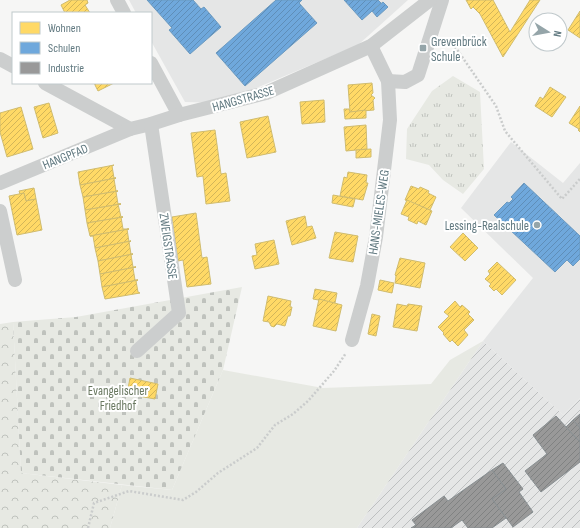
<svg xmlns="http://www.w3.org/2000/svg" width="580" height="528" viewBox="0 0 580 528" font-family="'Sofia Sans Condensed',sans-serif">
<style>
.built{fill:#e5e6e6}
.industrial{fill:url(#industrial-furrows)}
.grass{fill:#e7e9e3}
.forest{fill:url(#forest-crowns)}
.cemetery{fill:url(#cemetery-stones)}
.park{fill:url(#park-tufts)}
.homes{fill:url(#homes-hatch);stroke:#d0bc6e}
.schools{fill:url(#schools-hatch);stroke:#6b9ac0}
.industry{fill:url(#industry-hatch);stroke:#888f92}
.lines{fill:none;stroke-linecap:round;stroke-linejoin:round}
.path{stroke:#cacccc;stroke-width:2.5;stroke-dasharray:2 2;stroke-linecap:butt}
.street{stroke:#cccece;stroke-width:14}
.poi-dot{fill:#95a5a9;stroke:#fff;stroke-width:1.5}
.labels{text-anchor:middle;stroke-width:4;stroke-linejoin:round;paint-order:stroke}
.poi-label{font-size:13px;fill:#617980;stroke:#fff;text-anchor:start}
.street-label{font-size:13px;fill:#617980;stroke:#fff}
.park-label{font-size:13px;fill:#697860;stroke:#fff}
</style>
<defs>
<pattern id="industrial-furrows" width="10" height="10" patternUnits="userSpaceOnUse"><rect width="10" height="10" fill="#e5e6e6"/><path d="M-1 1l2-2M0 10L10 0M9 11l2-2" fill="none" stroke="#bdbfc0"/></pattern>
<pattern id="forest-crowns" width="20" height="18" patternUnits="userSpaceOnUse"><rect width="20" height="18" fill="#e7e9e3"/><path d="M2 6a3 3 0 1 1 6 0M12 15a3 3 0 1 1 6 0" fill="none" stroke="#bfc2bd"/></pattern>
<pattern id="cemetery-stones" width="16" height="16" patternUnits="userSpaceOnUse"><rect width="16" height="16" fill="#e7e9e3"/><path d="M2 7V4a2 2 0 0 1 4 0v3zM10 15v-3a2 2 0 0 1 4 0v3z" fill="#bfc2bd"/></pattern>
<pattern id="park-tufts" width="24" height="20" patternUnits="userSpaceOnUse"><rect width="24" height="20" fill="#e7e9e3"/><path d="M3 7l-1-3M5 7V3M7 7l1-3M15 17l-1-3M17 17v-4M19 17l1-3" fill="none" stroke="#bfc2bd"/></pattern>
<pattern id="homes-hatch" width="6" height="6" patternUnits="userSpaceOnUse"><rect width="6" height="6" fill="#ffd966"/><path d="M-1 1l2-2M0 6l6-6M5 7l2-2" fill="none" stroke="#d2b559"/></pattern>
<pattern id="schools-hatch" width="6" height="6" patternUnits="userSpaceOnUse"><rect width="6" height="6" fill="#6fa8dc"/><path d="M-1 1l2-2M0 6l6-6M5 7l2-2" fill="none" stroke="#5f8eb8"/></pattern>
<pattern id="industry-hatch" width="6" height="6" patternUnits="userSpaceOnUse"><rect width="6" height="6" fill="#999"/><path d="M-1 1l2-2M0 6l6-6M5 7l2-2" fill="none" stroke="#808282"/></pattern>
</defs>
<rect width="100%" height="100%" fill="#f6f6f5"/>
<g class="built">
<path d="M129,0h279l-50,45 -137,58 -36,-1 -34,-61v-28h-15z"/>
<path d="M511,142l52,41 17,-20v235l-17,17 -80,-74 50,-63 -72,-70z"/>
</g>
<path class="industrial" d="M483,341l80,74 17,-17v130h-223z"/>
<path class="grass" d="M483,341l-126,187h-247l12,-43 50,5 51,-120 100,18 108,-4 19,-24z"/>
<path class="forest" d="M13,322l8,151 101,12 -12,43h-110v-204z"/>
<path class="cemetery" d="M242,287l-19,83 -51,120 -151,-17 -8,-151 63,-5z"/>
<path class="park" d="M453,76l27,16 4,77 -21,25 -20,-14 -14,-15 -23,-6 1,-30 25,-38z"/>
<g class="homes">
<path d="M70,0h17l1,3 -3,2 5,8h-25l-4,-8z"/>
<path d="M466,0h27l17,32 20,-32h10l-37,57 -23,-43 -7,-7 -2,2z"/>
<path d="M580,11v27l-12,-8z"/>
<path d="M94,83h20l-16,8z"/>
<path d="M372,83l1,10 -2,2 4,3 -2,2 1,10 -24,2 -2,-27z"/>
<path d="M550,87l16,10 -14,20 -17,-11 5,-9 3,2z"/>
<path d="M324,100l1,22 -23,2 -2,-22z"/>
<path d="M49,103l9,30 -15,5 -9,-31z"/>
<path d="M580,106v26l-2,-2 1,-1 -10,-6z"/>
<path d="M21,107l12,42 -26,8 -7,-25v-19z"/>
<path d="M344,109h5l1,3 16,-2v8l-21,1z"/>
<path d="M268,116l8,36 -29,6 -7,-36z"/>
<path d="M366,125l1,24 -21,2 -2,-24z"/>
<path d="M215,130l6,44 5,-1 4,28 -24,3 -3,-28 -6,1 -6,-44z"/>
<path d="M371,149v8l-15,1v-8z"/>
<path d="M114,165l-2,1 2,12h2l-36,7 -2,-13z"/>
<path d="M348,172l19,3 -1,8h2l-5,17 -23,-4 4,-19 3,1z"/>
<path d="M116,178l-2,1 2,12h2l-35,6 -3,-12z"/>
<path d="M411,186l8,3 1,-2 9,4 -1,2 8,4 -6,13 -25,-10z"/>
<path d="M34,188l2,11 -10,2 -2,-8 -4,1 -1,-3z"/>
<path d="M118,191l-2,1 2,12h3l-36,6 -2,-13z"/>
<path d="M24,193l2,8 10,-2 6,31 -25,5 -8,-39z"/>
<path d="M333,195l22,4 -2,8 -21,-4z"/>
<path d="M407,200l25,11 -6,14 -8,-4 -1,3 -9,-4 1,-3 -8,-3z"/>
<path d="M118,204l3,13h2l-36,6 -2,-13 36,-6z"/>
<path d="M196,213l6,45 5,-1 4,27 -24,3 -4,-27 -5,1 -6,-44z"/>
<path d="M305,216l2,11 5,-1 4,12 -24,7 -6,-24z"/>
<path d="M121,217l2,12h6l-39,7 -3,-13 36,-6z"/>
<path d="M127,229l2,13 2,-1 -36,7 -2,-12h-3l39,-7z"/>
<path d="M335,232l23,4 -5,26 -24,-4z"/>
<path d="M463,233l15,15 -13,13 -15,-14z"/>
<path d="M274,240l5,24 -24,5 -3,-13 5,-1 -2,-11z"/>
<path d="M131,241l-2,1 2,12h2l-35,7 -3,-13z"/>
<path d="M133,254l-2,1 2,12h3l-36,7 -2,-13z"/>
<path d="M400,258l25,5 -5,25 -25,-5 1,-7 -1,-1z"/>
<path d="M497,262l19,18 -14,15 -6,-6 -2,2 -5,-5 2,-2 -6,-5 5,-5 -2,-3z"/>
<path d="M136,267l-3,1 2,12h3l-36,7 -2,-13z"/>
<path d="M138,280l-2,1 2,11 2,1 -35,6 -3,-12z"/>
<path d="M380,280l14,3 -2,10 -14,-3z"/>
<path d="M315,289l22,4 -2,10 -22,-4z"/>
<path d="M268,296l23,5 -1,6h2l-2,9h-2l-3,10 -8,-2 -3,3 -3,-1 -2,-4 -6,-1z"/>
<path d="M319,299l23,6 -6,26 -23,-5z"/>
<path d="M455,301l5,6 2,-2 8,7 -2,2 6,6 -10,10 4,5 -10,11 -6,-6 -2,2 -7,-8 1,-1 -6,-6 11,-11 -5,-4z"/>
<path d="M397,304l10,2 1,-2 14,2 -5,25 -24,-4z"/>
<path d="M372,314l8,2 -4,20 -8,-2z"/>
<path d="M130,378l28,6 -3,15 -28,-5z"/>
</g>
<g class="schools">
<path d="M147,0h46l8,9 3,-2 17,20 -31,27 -21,-24 3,-2z"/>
<path d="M276,0h26l-3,3 18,20 -72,63 -29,-33z"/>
<path d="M344,0h34l3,3 -19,17z"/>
<path d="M383,2l5,5 -11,10 -5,-6z"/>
<path d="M524,183l56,53v23l-7,7 -6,-6 -12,12 -61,-57 13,-13 2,1 4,-4 -2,-2z"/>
</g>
<g class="industry">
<path d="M580,414v14l-7,-8z"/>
<path d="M556,416l24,26v20l-39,30 -16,-21 22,-17 -14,-19z"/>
<path d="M573,420l7,8v14l-14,-15z"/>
<path d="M503,463l20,26 -4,3 14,20 -20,15 -21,-28 14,-10 -14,-19z"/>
<path d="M492,470l14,19 -14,10 14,19 -14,10h-24l-6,-8 -11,8h-40l5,-3 -4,-5 32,-24 4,5z"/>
</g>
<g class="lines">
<g class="path">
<path d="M445,40l11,8 40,58 9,25 57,68 18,-20"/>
<path d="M88,528l6,-25 35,-12 54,9 13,-8 22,-19 39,-25 18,-23 18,-11 15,-13 26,-30 12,-18"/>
</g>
<g class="street">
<path d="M117,0l7,13"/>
<path d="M0,59l13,7"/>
<path d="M151,63l28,52"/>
<path d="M388,81l17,1 13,-7 24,-75"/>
<path d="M45,83l85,46 21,-5 28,-9 87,-22 105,-47 59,-46"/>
<path d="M0,183l130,-54"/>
<path d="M0,211l15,69"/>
<path d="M352,340l15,-54 9,-49 14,-117 -2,-39 -17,-35"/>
<path d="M137,351l42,-38 -28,-189"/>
</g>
</g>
<g class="poi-dot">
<rect x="419" y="44" width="8" height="8" rx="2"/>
<circle cx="537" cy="225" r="4"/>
</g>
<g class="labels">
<g class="poi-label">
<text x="431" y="46">Grevenbrück<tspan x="431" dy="15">Schule</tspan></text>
<text x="529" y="230" text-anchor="end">Lessing-Realschule</text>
</g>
<g class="street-label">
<text transform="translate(243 98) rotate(-16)" y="5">HANGSTRASSE</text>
<text transform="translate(65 156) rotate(-22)" y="5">HANGPFAD</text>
<text transform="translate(378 212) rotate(-82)" y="5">HANS-MIELES-WEG</text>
<text transform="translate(169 246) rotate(82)" y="5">ZWEIGSTRASSE</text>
</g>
<g class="park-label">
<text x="118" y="395">Evangelischer<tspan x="118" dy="15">Friedhof</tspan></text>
</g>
</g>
<rect x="12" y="12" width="140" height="72" fill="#ffffff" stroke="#c0c9cc"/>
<rect x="20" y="22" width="20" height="12" fill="#ffd966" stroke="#c0c9cc"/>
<text x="48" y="32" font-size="12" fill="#617980">Wohnen</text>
<rect x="20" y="42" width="20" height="12" fill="#6fa8dc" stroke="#c0c9cc"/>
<text x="48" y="52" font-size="12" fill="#617980">Schulen</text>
<rect x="20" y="62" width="20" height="12" fill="#999999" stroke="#c0c9cc"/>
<text x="48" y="72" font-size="12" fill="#617980">Industrie</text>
<g transform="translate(548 32) rotate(101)"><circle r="19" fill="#ffffff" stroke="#c0c9cc"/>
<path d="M0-3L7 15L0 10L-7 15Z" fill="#95a5a9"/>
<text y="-6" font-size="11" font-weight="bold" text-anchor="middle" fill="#617980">N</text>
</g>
</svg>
